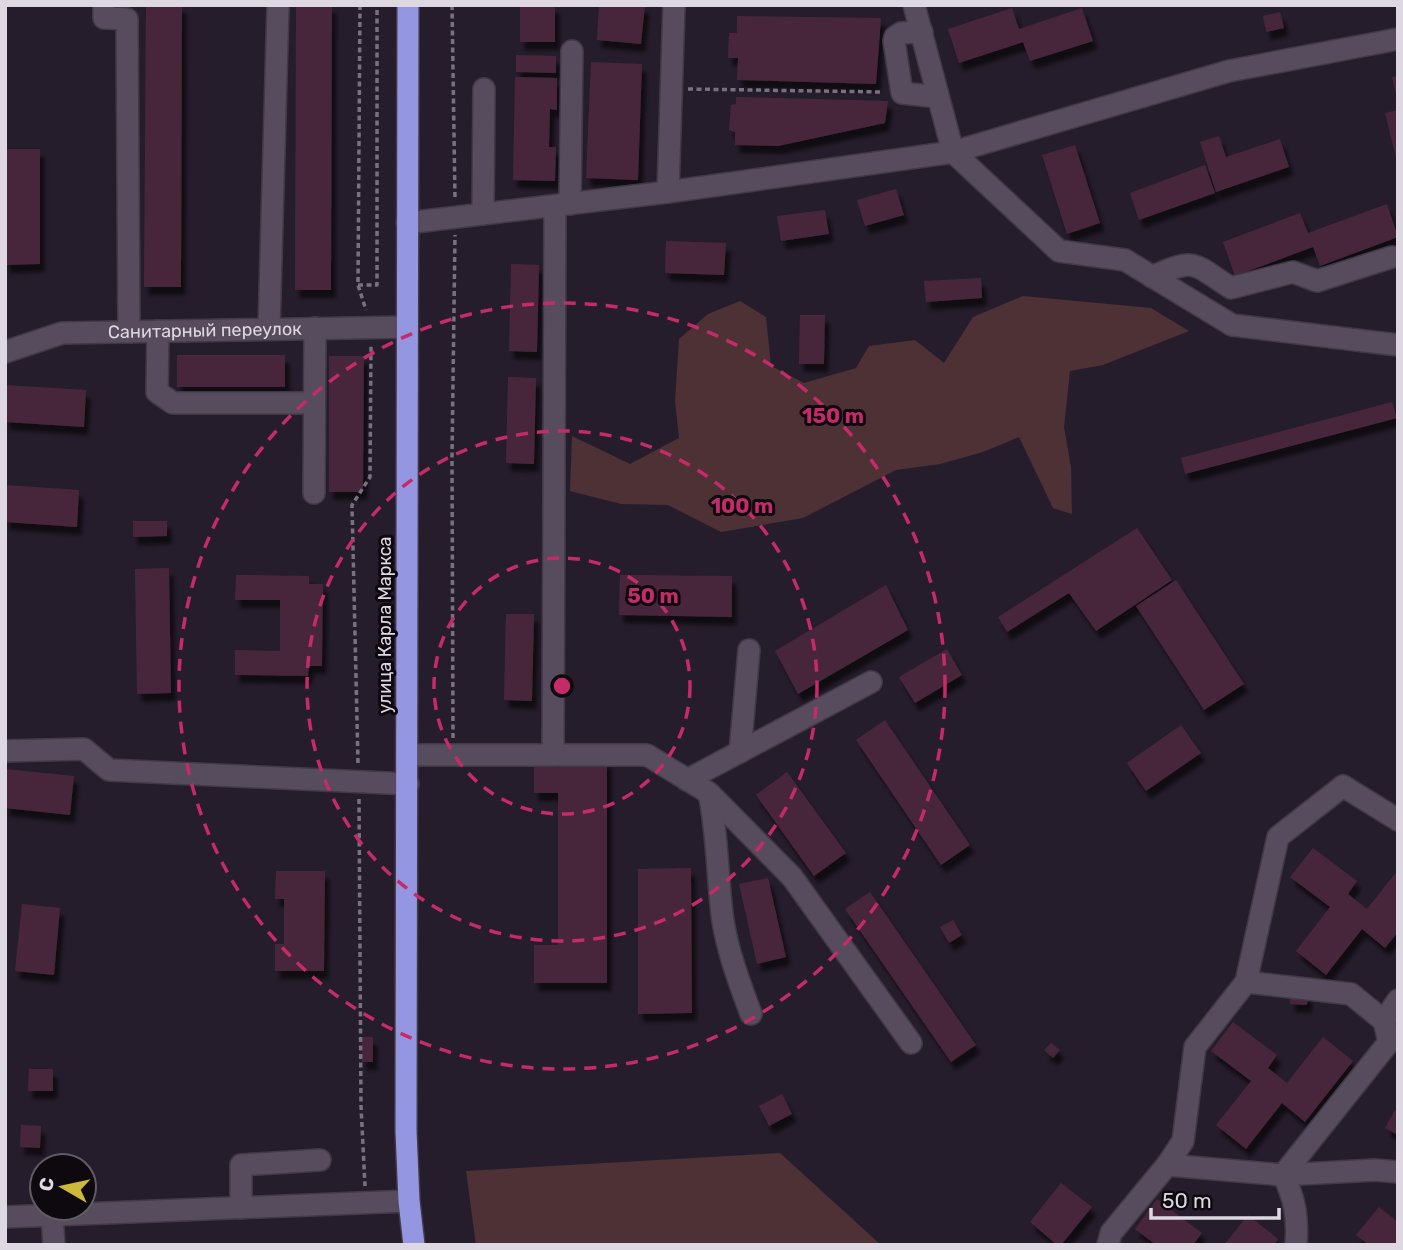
<svg xmlns="http://www.w3.org/2000/svg" width="1403" height="1250" viewBox="0 0 1403 1250" font-family="Rubik,sans-serif">
<style>
.green{fill:#4e3135}
.building{fill:#47273b;filter:url(#shadow)}
.lines{fill:none;stroke-linecap:round;stroke-linejoin:round}
.minor-casing{stroke:#413946;stroke-width:24}
.highway-casing{stroke:#413946;stroke-width:24}
.path{stroke:#78717e;stroke-width:3.5;stroke-dasharray:5 3.5;stroke-linecap:butt}
.minor{stroke:#564c5d;stroke-width:21}
.highway{stroke:#9596e1;stroke-width:21}
.ring{fill:none;stroke:#c52b69;stroke-width:3.5;stroke-dasharray:12 9}
.labels{text-anchor:middle;stroke-width:6;stroke-linejoin:round;paint-order:stroke}
.street-label{font-size:18px;fill:#ded8e3;stroke:#0d090f}
.centre{fill:#c52b69;stroke:#0d090f;stroke-width:3.5}
.ring-label{font-size:21px;text-anchor:middle;font-weight:bold;fill:#c52b69;stroke:#0d090f;stroke-width:6;stroke-linejoin:round;paint-order:stroke}
</style>
<defs>
<filter id="shadow"><feDropShadow dx="4.5" dy="8" stdDeviation="2" flood-color="#0009"/></filter>
</defs>
<rect width="100%" height="100%" fill="#261d2c"/>
<g class="green">
<path d="M1023,296l128,12 38,23 -86,34 -33,6 -6,56 7,40 1,47 -19,-6 -34,-71 -36,15 -43,12 -44,6 -93,48 -82,14 -53,-27 -47,-1 -51,-13 2,-55 58,28 49,-26 -4,-37 4,-62 29,-25 32,-13 26,16 5,49 33,17 52,-15 13,-22 46,-6 29,23 29,-46z"/>
<path d="M780,1153l101,92h-405l-10,-74z"/>
</g>
<g class="building">
<path d="M146,5h36l-1,282h-37z"/>
<path d="M296,5h36l-1,285h-36z"/>
<rect x="520" y="5" width="35" height="37"/>
<path d="M599,5h46l-4,39 -44,-4z"/>
<path d="M1012,8l7,21 63,-21 11,33 -63,20 -7,-19 -64,21 -11,-34z"/>
<path d="M1280,12l4,16 -18,4 -3,-16z"/>
<path d="M737,16l144,2 -5,66 -139,-4 1,-22h-10l1,-25h8z"/>
<path d="M516,55l40,1v17l-40,-1z"/>
<path d="M591,62l51,2 -4,116 -52,-2z"/>
<path d="M1398,76v22l-1,1 -5,-22z"/>
<path d="M515,77l42,1v32l-7,-1 -1,38h7l-1,34 -42,-1z"/>
<path d="M736,97l152,4 -3,22 -107,23 -43,-1v-13l-6,-2 2,-25 5,-1z"/>
<path d="M1398,110v52h-1l-12,-49z"/>
<path d="M1219,136l7,21 54,-18 9,28 -73,25 -16,-50z"/>
<path d="M1075,145l25,78 -33,11 -25,-79z"/>
<path d="M5,149h35v115l-35,1z"/>
<path d="M1205,165l10,28 -76,27 -9,-27z"/>
<path d="M896,189l8,26 -39,11 -8,-26z"/>
<path d="M1387,204l11,33 -78,29 -7,-19 -78,29 -12,-34 77,-29 8,20z"/>
<path d="M825,210l4,24 -48,7 -4,-25z"/>
<path d="M666,241l60,2 -2,32 -59,-2z"/>
<path d="M511,264l28,1 -2,87 -28,-1z"/>
<path d="M981,278l1,20 -56,4 -2,-21z"/>
<path d="M800,315h25l-1,49h-25z"/>
<rect x="177" y="355" width="108" height="32"/>
<path d="M329,356h35l-1,136h-34z"/>
<path d="M508,377l28,1 -2,86 -28,-1z"/>
<path d="M5,385l81,5 -2,37 -79,-5z"/>
<path d="M1392,402l5,16 -212,56 -4,-16z"/>
<path d="M5,485l74,5 -2,37 -72,-5z"/>
<path d="M133,521h34v15l-34,1z"/>
<path d="M1137,528l35,52 -76,51 -27,-38 -62,39 -9,-15z"/>
<path d="M169,568l2,125 -34,1 -2,-125z"/>
<path d="M236,575l73,1v8h14l-1,82h-13l-1,10 -73,-1v-25l45,1v-51h-45z"/>
<path d="M620,575l112,1v41l-113,-2z"/>
<path d="M1176,580l68,104 -40,26 -68,-104z"/>
<path d="M886,585l22,45 -110,64 -23,-43z"/>
<path d="M506,614h28l-2,87 -28,-1z"/>
<path d="M947,649l15,26 -47,28 -16,-26z"/>
<path d="M885,720l85,125 -29,20 -85,-125z"/>
<path d="M1181,725l20,28 -55,38 -19,-28z"/>
<path d="M534,760h73v223h-73v-38h24v-152h-24z"/>
<path d="M5,769l69,7 -4,39 -65,-7z"/>
<path d="M787,772l59,81 -32,23 -58,-81z"/>
<path d="M1313,848l44,33 -9,13 19,15 31,-39v62l-13,16 -23,-19 -36,46 -30,-24 34,-44 -40,-30z"/>
<path d="M691,868l1,145 -54,1v-145z"/>
<path d="M276,871h49l-1,100h-49v-27h9v-45h-9z"/>
<path d="M768,878l18,79 -29,7 -18,-80z"/>
<path d="M870,892l106,153 -25,17 -106,-153z"/>
<path d="M22,904l38,4 -6,67 -39,-4z"/>
<path d="M953,920l9,15 -13,8 -9,-16z"/>
<path d="M1291,992l17,2 -1,11 -17,-1z"/>
<path d="M1233,1022l44,33 -9,13 19,15 36,-46 30,24 -48,61 -23,-19 -36,46 -30,-24 35,-44 -40,-30z"/>
<rect x="362" y="1037" width="11" height="25"/>
<path d="M1051,1043l9,7 -7,8 -9,-8z"/>
<path d="M29,1069h24v22h-25z"/>
<path d="M782,1094l10,20 -23,12 -10,-20z"/>
<path d="M1395,1110l3,1v24l-13,-7z"/>
<path d="M21,1125l20,1 -1,22 -20,-1z"/>
<path d="M1061,1183l31,24 -31,38h-4l-27,-23z"/>
<path d="M1157,1199l45,34 -9,12h-37l-21,-16z"/>
<path d="M1379,1207l19,15v23h-29l-13,-10z"/>
<path d="M1248,1215l30,24 -4,6h-50z"/>
</g>
<g class="lines">
<g class="minor-casing">
<g id="minor">
<path d="M104,5v13l23,1 2,313"/>
<path d="M914,5l39,147 106,99 66,9 107,65 166,20"/>
<path d="M922,32l-21,1 -6,4 -1,4 8,52 36,4"/>
<path d="M668,192l6,-187"/>
<path d="M570,204l2,-153"/>
<path d="M483,214l1,-125"/>
<path d="M407,223l261,-31 285,-40 276,-81 169,-32"/>
<path d="M1152,277c44,-20 40,-14 79,11l62,-16 24,9 75,-24"/>
<path d="M269,329l9,-324"/>
<path d="M158,331l-1,61 16,11h141"/>
<path id="s1" d="M5,352l57,-19 345,-6"/>
<path d="M314,493l1,-165"/>
<path d="M5,751l79,-2 25,21 299,14"/>
<path d="M740,752l9,-102"/>
<path d="M408,755h239l62,38 83,84 119,166"/>
<path d="M553,755l2,-549"/>
<path d="M687,780l184,-98"/>
<path d="M709,793c9,42 8,86 14,128 5,32 17,63 28,93"/>
<path d="M1246,982l32,-145 65,-51 55,34"/>
<path d="M1384,1021l14,-21"/>
<path d="M1167,1165l16,-24 12,-94 51,-65 105,12 33,27 5,21 -106,133"/>
<path d="M1283,1175c12,23 15,43 13,70"/>
<path d="M241,1208v-43l79,-5"/>
<path d="M52,1215l2,30"/>
<path d="M5,1217l404,-16"/>
<path d="M1108,1245l3,-12 56,-68 116,10 92,-5 23,2"/>
</g>
</g>
<g class="highway-casing">
<path id="highway" d="M408,5l-2,1126 3,70 5,44"/>
</g>
<g class="path">
<path d="M360,5l-2,280 8,25"/>
<path d="M452,5l3,194"/>
<path d="M688,89l195,3"/>
<path d="M358,285h19v-280"/>
<path d="M453,738l-1,-281 3,-222"/>
<path d="M358,763l-6,-258 18,-28 1,-132"/>
<path d="M359,799l2,307 4,80"/>
</g>
<use href="#minor" class="minor"/>
<use href="#highway" class="highway"/>
</g>
<g class="ring">
<circle cx="562" cy="686" r="128"/>
<circle cx="562" cy="686" r="255"/>
<circle cx="562" cy="686" r="383"/>
</g>
<g class="labels">
<g class="street-label">
<text dy="6" stroke="none"><textPath href="#s1" startOffset="203">Санитарный переулок</textPath></text>
<text transform="translate(385 625) rotate(-90)" y="6">улица Карла Маркса</text>
</g>
</g>
<circle cx="562" cy="686" r="10" class="centre"/>
<g class="ring-label">
<text x="833" y="423">150 m</text>
<text x="742" y="513">100 m</text>
<text x="653" y="603">50 m</text>
</g>
<rect width="1403" height="1250" fill="none" stroke="#ded8e3" stroke-width="14"/>
<g transform="translate(63 1187) rotate(279)"><circle r="33" fill="#0d090f" stroke="#615c64" stroke-width="2"/>
<path d="M0-5L12 26L0 18L-12 26Z" fill="#ceb837"/>
<text y="-10" font-size="19" font-weight="bold" text-anchor="middle" fill="#ded8e3">С</text>
</g>
<path d="M1151 1208v10h128v-10" fill="none" stroke="#ded8e3" stroke-width="3.5"/>
<text x="1162" y="1208" font-size="21" fill="#ded8e3" stroke="#0d090f" stroke-width="5" paint-order="stroke">50 m</text>
</svg>
